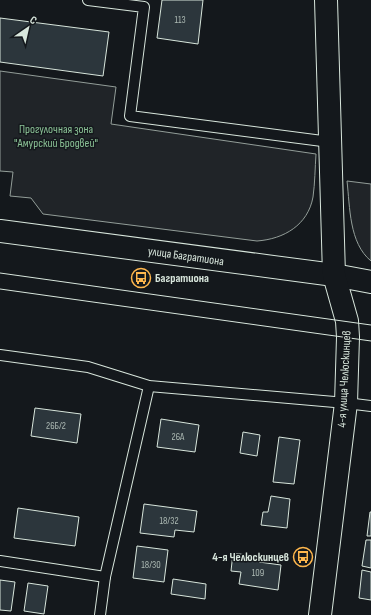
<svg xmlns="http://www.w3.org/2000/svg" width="371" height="615" viewBox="0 0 371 615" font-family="'Sofia Sans Condensed',sans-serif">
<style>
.green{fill:#202428;stroke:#939e99}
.building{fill:#2c363c;stroke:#d8e6dc}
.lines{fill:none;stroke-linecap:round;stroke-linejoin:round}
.service-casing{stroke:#d8e6dc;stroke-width:12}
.tertiary-casing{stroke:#d8e6dc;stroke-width:24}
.secondary-casing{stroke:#d8e6dc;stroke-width:24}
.service{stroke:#14181c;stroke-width:10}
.tertiary{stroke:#14181c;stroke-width:22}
.secondary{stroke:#14181c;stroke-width:22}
.tram{stroke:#d8e6dc;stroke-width:1}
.labels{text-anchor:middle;stroke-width:3;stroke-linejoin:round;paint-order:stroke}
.number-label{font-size:10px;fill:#adbab4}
.park-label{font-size:12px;fill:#8ac095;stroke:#14181c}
.street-label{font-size:12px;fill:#d8e6dc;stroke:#14181c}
.poi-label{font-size:12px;font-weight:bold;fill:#d8e6dc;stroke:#14181c;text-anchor:start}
</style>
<rect width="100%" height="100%" fill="#14181c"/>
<g class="green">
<path d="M0,71l116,16 -5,37 205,30c-1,14 -1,29 -3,43 -5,28 -29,42 -56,44l-214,-27 -12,-16 -21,-2 3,-24 -13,-1z"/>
<path d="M347,181l24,3v77c-22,-18 -21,-54 -24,-80z"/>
</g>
<g class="building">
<path d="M162,0h41l-5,44 -41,-6z"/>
<path d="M0,18l109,14 -6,44 -103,-14z"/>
<path d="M35,408l46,6 -4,29 -46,-7z"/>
<path d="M161,419l38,6 -4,27 -38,-5z"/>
<path d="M243,432l17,3 -3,21 -17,-3z"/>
<path d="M279,437l21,3 -6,44 -21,-2z"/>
<path d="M271,496l19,3 -3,29 -26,-3 2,-13h5z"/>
<path d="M144,504l53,7 -3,21 -19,-2 -1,7 -34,-4z"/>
<path d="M18,508l61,9 -4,29 -61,-8z"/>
<path d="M370,512h1v24h-4z"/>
<path d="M366,540h5v28l-9,-2z"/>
<path d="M137,546l31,4 -4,32 -31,-4z"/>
<path d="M233,553l27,4 -1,5 22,3 -3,25 -39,-6 2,-12 -10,-1z"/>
<path d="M362,570l9,2v28l-12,-2z"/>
<path d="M173,579l33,5 -1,15 -34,-5z"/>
<path d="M0,580l15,2 -4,29 -11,-1z"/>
<path d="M28,583l20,3 -4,28 -20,-3z"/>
</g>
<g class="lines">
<g class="service-casing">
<g id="service">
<path d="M88,0l56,7 -14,109 200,26"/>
<path d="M0,355l88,12 61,19 197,17 25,3"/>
<path d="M0,561l105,16"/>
<path d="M100,615l5,-38 44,-191"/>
</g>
</g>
<g class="tertiary-casing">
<path id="tertiary" d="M334,275l37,7"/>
</g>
<g class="secondary-casing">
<g id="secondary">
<path d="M0,231l334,44"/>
<path d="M320,615l26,-212 2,-66 -1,-16 -13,-46 -8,-275"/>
</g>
</g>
<use href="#service" class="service"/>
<use href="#tertiary" class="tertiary"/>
<use href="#secondary" class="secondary"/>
<g class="tram">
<path d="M0,273l371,52"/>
<path d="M0,289l371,52"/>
</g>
</g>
<defs>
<g id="bus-ring" transform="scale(1)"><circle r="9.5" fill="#14181c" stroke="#ffb74d" stroke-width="1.5"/><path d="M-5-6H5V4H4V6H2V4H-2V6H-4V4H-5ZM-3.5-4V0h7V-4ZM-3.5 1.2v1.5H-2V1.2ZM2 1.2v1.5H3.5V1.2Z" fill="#ffb74d"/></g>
</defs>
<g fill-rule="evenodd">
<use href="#bus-ring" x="141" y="278"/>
<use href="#bus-ring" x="303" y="557"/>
</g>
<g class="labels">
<g class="number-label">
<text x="180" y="23">113</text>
<text x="56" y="429">26Б/2</text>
<text x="178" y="440">26А</text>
<text x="169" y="524">18/32</text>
<text x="151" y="568">18/30</text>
<text x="258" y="576">109</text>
</g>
<g class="park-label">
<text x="56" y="133">Прогулочная зона<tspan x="56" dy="14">"Амурский Бродвей"</tspan></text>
</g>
<g class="street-label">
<text transform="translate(186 256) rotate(8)" y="4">улица Багратиона</text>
<text transform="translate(344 379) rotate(-87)" y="4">4-я улица Челюскинцев</text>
</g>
<g class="poi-label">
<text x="155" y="282">Багратиона</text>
<text x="289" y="561" text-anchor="end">4-я Челюскинцев</text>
</g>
</g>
<g transform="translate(28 28) rotate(34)" stroke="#14181c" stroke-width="3" paint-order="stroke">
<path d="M0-3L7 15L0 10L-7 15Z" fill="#d8e6dc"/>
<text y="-6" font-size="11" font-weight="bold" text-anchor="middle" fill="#d8e6dc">С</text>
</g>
</svg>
